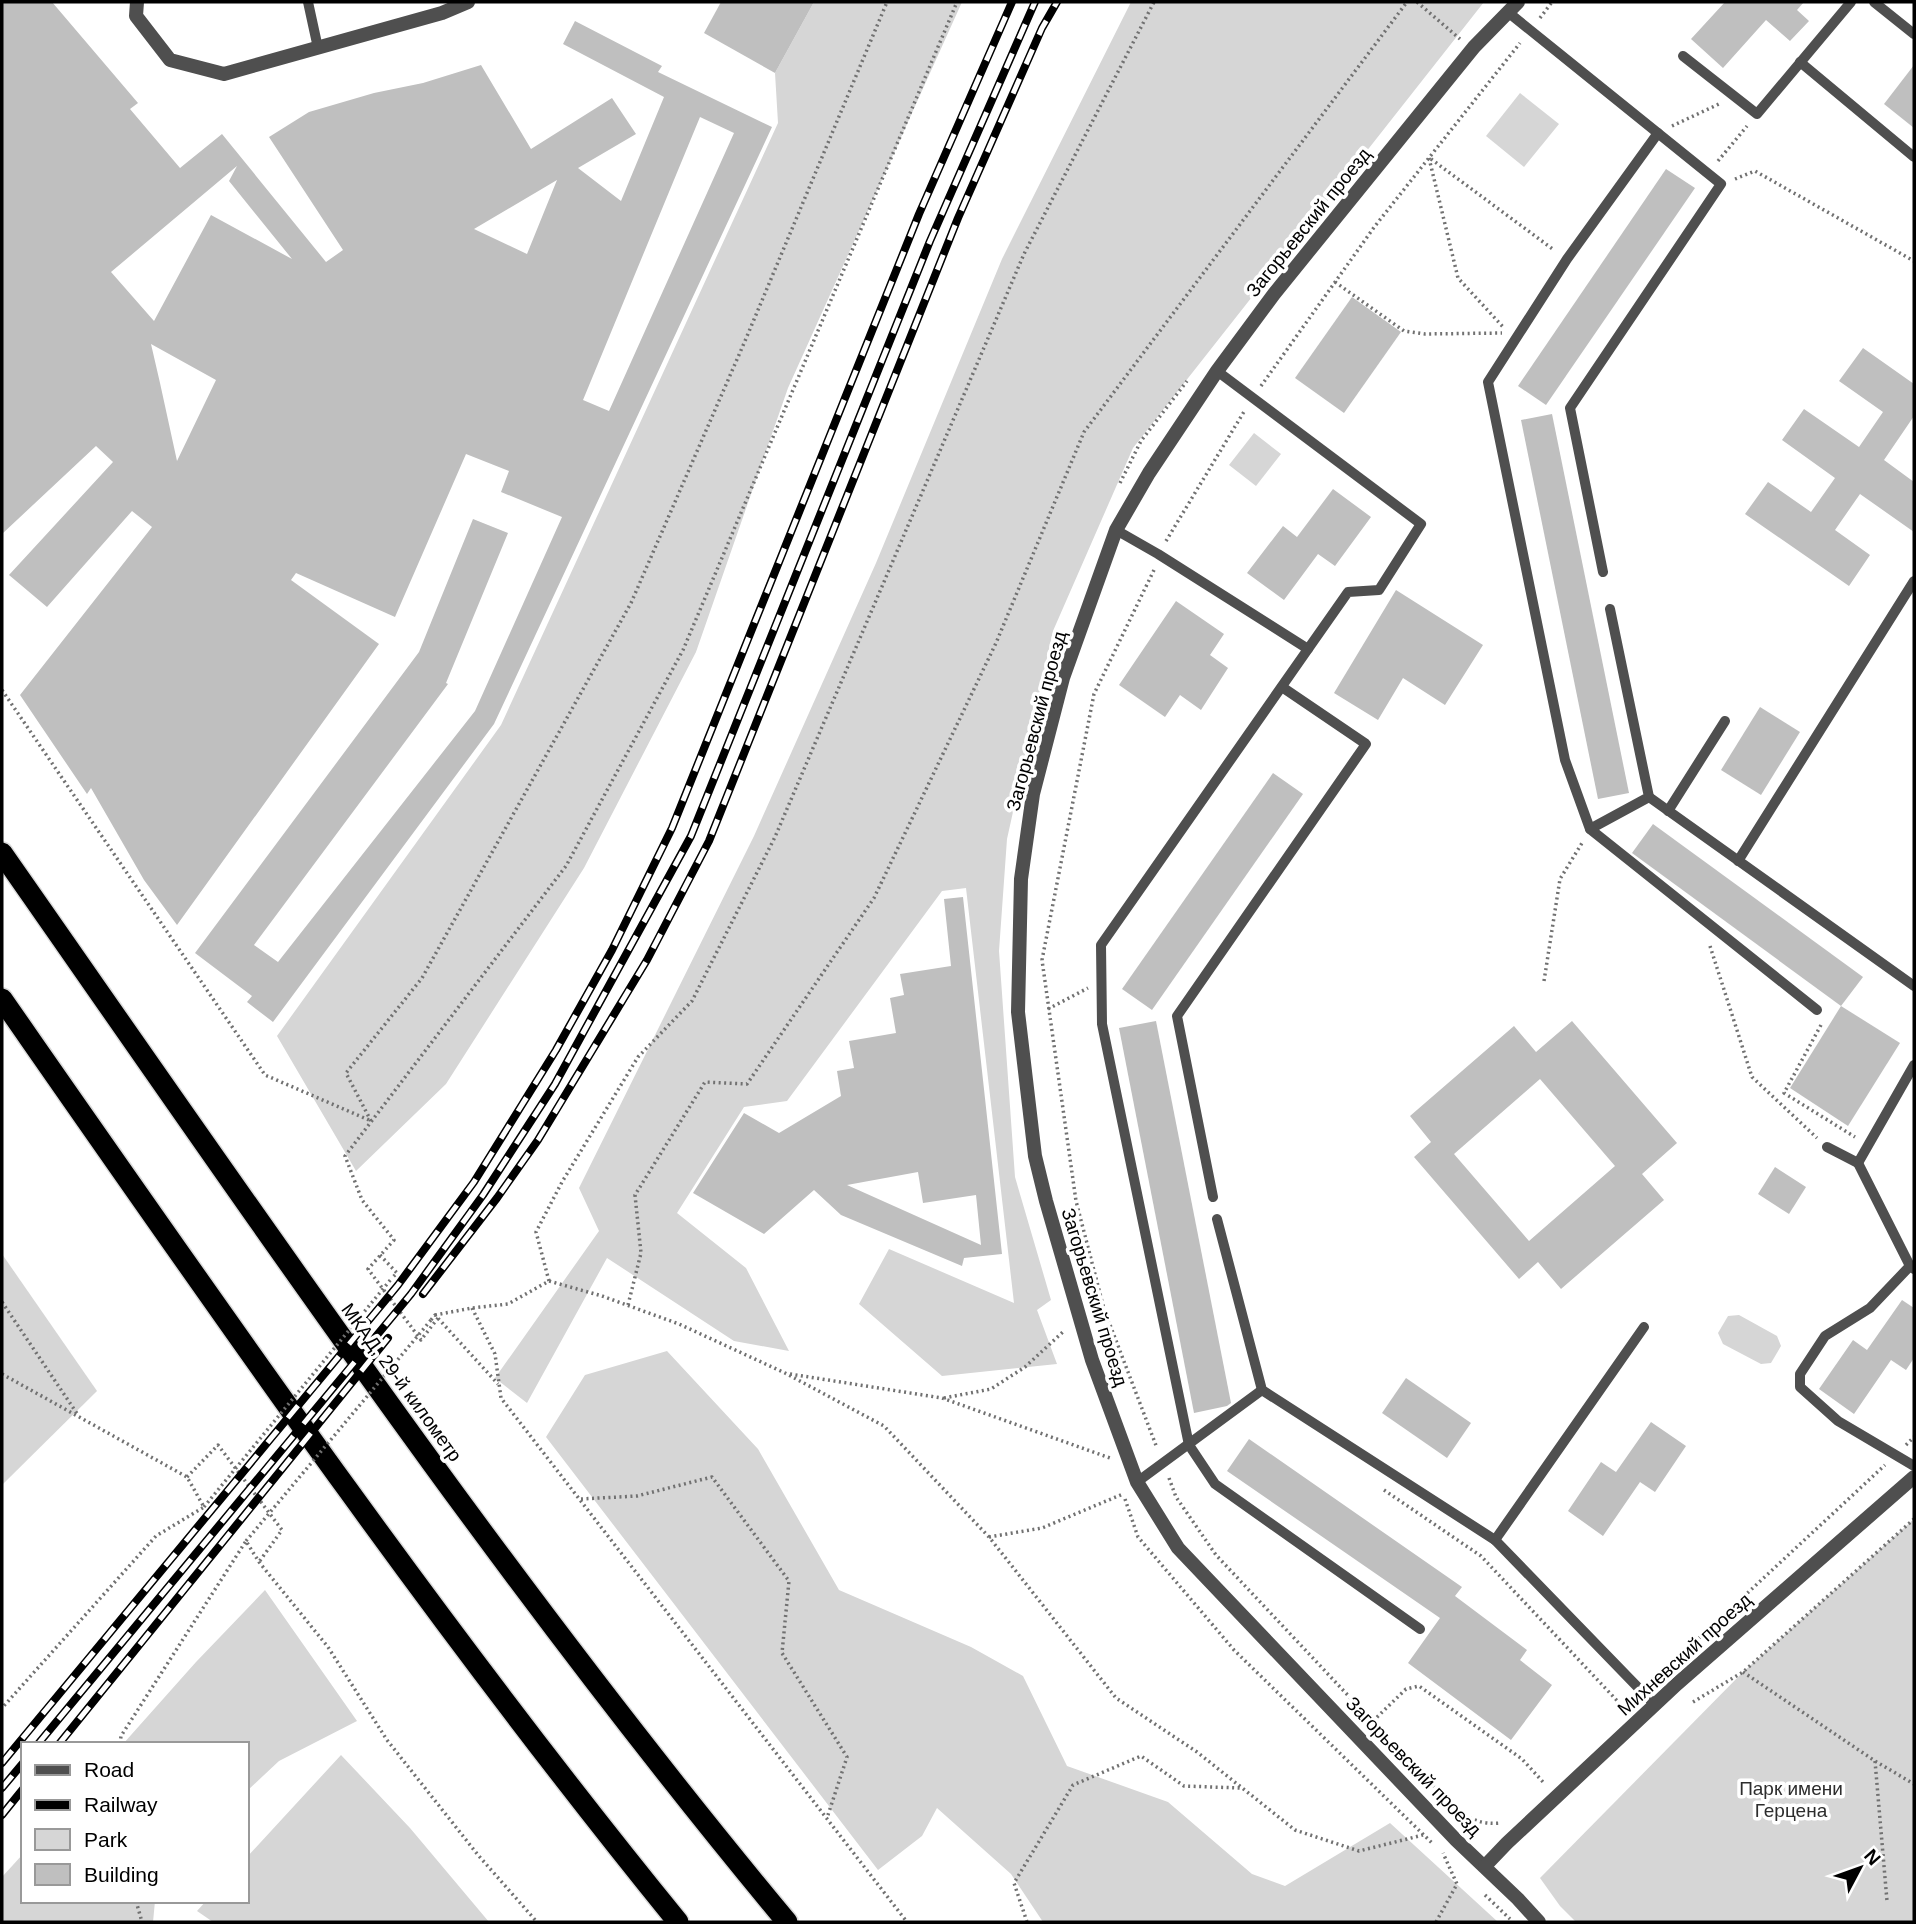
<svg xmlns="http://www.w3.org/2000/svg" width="1916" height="1924" viewBox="0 0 1916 1924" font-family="Arial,sans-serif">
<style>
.green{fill:#d6d6d6}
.building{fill:#bfbfbf;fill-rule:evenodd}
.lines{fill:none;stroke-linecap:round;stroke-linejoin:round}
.highway-casing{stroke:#dbdbdb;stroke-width:24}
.path{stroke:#717171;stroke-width:3.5;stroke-dasharray:2 3.5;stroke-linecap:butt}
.lane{stroke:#4f4f4f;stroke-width:10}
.street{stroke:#4f4f4f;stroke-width:14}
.highway{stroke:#000;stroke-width:21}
.rail-casing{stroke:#000;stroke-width:8}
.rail{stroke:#fff;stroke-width:5;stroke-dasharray:16;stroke-linecap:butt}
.path-bridge{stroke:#717171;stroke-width:3.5;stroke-dasharray:2 3.5;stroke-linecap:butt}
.labels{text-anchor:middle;stroke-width:7;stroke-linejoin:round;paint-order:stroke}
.street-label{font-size:19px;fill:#000;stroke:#fff}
.park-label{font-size:19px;fill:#2d2d2d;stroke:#fff}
</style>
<rect width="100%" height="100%" fill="#fff"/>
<g class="green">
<path d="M814,2h148l-174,386 -92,264 -112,216 -138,216 -90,87 -79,-135 224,-311 277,-602 -3,-50z"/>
<path d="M1131,2h353l-351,446 -80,183 -46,208 -8,112 16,226 36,123 -14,10 20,54 -115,12 -83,-72 30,-55 125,54 -48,-415 -24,3 -155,210 -43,6 -67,106 69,55 43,83 -55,-10 -127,-83 -80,145 -32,-25 104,-147 -20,-43 175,-352 122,-273 126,-304z"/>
<path d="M1520,93l39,31 -35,43 -38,-31z"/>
<path d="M1254,433l27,21 -25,32 -27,-21z"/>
<path d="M2,1254l95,137 -95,94z"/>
<path d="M1739,1315l38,21 4,10 -10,17 -10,1 -38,-20 -5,-11 10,-17z"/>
<path d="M667,1351l91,98 81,141 132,57 52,29 44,90 101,36 84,72 33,12 105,-63 108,99h-455l-32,-48 -74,-66 -15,28 -44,34 -332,-433 39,-62z"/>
<path d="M1914,1519v403h-338l-16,-16 -20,-28 203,-206z"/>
<path d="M265,1590l92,131 -78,40 -32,30v-47h-124l73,-82z"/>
<path d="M341,1755l69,73 79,94h-276l-16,-11 9,-10h41v-44z"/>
<path d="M23,1854v47h132l-2,21h-151v-45z"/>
</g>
<g class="building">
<path d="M2,2h50l86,101 -8,6 50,59 42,-34 104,128 17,-12 -74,-113 40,-25 65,-19 49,-10 58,-18 50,84 81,-51 24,36 -58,34 43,33 43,-104 -101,-53 12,-23 87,45 -4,6 114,55 -278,597 -221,298 -26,-20 5,-6 -57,-43 224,-301 54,-133 35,14 -62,150 2,1 -194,261 24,17 197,-251 87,-194 -61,-25 8,-21 -43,-17 -71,163 -99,-44 -5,7 88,64 -202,281 -33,-45 -53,-92 -4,6 -67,-99 132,-168 -20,-16 -85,96 -38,-32 104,-113 -17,-16 -94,88zM700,117l34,16 -125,278 -26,-11zM237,166l-8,15 63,78 -81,-44 -57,106 -43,-49zM557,180l-30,74 -53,-25zM151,344l65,36 -39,81 -17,-78z"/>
<path d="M721,2h93l-39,71 -71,-40z"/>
<path d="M1725,2h79l-7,8 12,11 -19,20 -24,-21 -43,48 -32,-29z"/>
<path d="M1914,65v63l-30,-24z"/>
<path d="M1666,169l29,19 -149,217 -28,-19z"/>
<path d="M1352,297l49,35 -57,81 -49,-35z"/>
<path d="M1863,348l51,36v32l-30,44 30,22v50l-54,-38 -25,36 35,25 -21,31 -104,-72 23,-32 43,30 24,-34 -53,-38 22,-31 55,38 24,-35 -44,-31z"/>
<path d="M1552,414l77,379 -31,6 -77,-379z"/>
<path d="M1333,489l38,28 -36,49 -17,-12 -34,46 -37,-27 36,-47 14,11z"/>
<path d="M1396,590l87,55 -38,60 -42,-27 -25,42 -44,-27z"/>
<path d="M1176,601l48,33 -14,21 18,13 -27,42 -21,-15 -15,22 -46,-32z"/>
<path d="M1760,707l40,25 -39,63 -40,-25z"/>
<path d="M1273,773l30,21 -151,216 -30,-21z"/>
<path d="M1653,824l210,153 -22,29 -209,-153z"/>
<path d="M963,897l39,357 -38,4 -2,8 -121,-51 -27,-25 -50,44 -71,-41 51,-80 35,20 62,-37 -4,-25 17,-3 -5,-27 47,-8 -6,-35 14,-3 -4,-21 51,-8 -7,-67zM918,1172l5,31 53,-8 5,50 -134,-60z"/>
<path d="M1841,1006l59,37 -52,83 -58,-38z"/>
<path d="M1156,1021l75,382 -4,3 -33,7 -75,-385z"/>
<path d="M1572,1021l105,122 -35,31 22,26 -103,89 -23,-27 -19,17 -105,-122 17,-15 -21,-26 104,-90 22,26zM1540,1079l75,87 -86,75 -75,-87z"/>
<path d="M1775,1167l31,20 -17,27 -31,-20z"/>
<path d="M1902,1300l12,8v50l-8,12 -15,-10 -37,54 -35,-25 34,-49 14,10z"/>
<path d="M1406,1378l65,45 -24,35 -65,-45z"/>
<path d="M1651,1422l35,24 -31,46 -15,-10 -37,54 -35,-25 33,-49 15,10z"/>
<path d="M1249,1439l213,148 -7,9 72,54 -7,10 32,25 -41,55 -103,-77 32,-45 -213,-147z"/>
</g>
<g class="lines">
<g class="highway-casing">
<g id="highway">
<path d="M2,853c253,362 502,729 785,1069"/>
<path d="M2,999c218,313 435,627 676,923"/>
</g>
</g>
<g class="path">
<path d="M1417,2l43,37"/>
<path d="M1540,18l12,-16"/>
<path d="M1672,126l47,-22"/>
<path d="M1429,158l29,120 46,50"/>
<path d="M1431,159l123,91"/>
<path d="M1718,161l29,-35"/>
<path d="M1735,179l20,-8 159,90"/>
<path d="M1335,282l69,49 21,3 77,-1"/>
<path d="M1261,386l114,-160 145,-183"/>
<path d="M1120,483l21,-42 46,-60"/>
<path d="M1166,541l79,-131"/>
<path d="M1154,570l-60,124 -52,266 34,241 28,108 53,139"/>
<path d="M2,690l263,385 104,45"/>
<path d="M1710,946l42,131 65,61"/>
<path d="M1544,981l16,-102 22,-36"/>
<path d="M1048,1009l40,-21"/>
<path d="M1821,1025l-37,68 71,44"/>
<path d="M371,1121l-25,-48 76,-95 209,-375 114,-262 142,-339"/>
<path d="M380,1255l17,18 -5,5"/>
<path d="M549,1281l-13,-49 26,-50 76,-125 54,-56 83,-164 249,-583 130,-252"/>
<path d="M2,1302l76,113"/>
<path d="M628,1305l13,-52 -6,-58 70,-113 42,2 127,-186 122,-255 88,-211 323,-430"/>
<path d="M472,1308l23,46 6,44 406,524"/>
<path d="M435,1315l37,-7 36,-4 41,-23 53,15 77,28 106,49 99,53 105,111 127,161 81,54 98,78 64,21 64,-16"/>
<path d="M438,1318l-17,22 -53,-71 26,-29 -32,-40 -17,-44 221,-290 117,-216 274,-648"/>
<path d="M431,1320l4,-5 63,69"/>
<path d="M2,1374l185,103 17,30 -48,29 -154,172"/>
<path d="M790,1374l152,24 168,60"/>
<path d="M944,1398l47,-9 34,-22 40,-37"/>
<path d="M1906,1445l8,-8"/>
<path d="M187,1477l31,-32 64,85 -23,32"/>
<path d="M1169,1478l7,19 40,58 237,252c16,12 28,18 48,16"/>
<path d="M1384,1490l97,66 143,152"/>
<path d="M581,1499l56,-3 75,-19 77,104 -7,72 65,104 -20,61"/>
<path d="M1125,1499l13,38 96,113 198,193"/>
<path d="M989,1537l53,-9 81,-34"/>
<path d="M1683,1653l202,-188"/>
<path d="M1743,1672l132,89 39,23"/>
<path d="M1693,1702l50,-30 171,-153"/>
<path d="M1373,1721l33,-32 13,-3 103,73 22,24"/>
<path d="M120,1744l1,-8 125,-195 13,21 69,85 59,93 91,115 59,67"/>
<path d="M1875,1761l12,140"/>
<path d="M1485,1895l25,24"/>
<path d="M136,1901l6,21"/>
<path d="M1027,1922l-13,-39 59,-98 68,-29 43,30 56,2"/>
<path d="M1436,1922l21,-38 -14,-31"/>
</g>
<g class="lane">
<path d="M308,2l10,46"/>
<path d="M1874,2l40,32"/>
<path d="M1509,13l212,171 -151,224 33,164"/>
<path d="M1683,56l74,58 94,-112"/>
<path d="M1800,62l114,95"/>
<path d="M1116,530l42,24 150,95 40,-57 31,-2 42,-66 -204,-153"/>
<path d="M1610,609l39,188 -59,32 -25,-69 -77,-378 79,-123 91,-126"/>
<path d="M1308,649l-207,296 1,79 87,421 26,39 205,145"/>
<path d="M1649,797l265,189"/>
<path d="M1668,811l57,-90"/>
<path d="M1590,829l227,181"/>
<path d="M1738,861l176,-280"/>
<path d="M1827,1147l31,16 56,-98"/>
<path d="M1858,1163l52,103 4,3"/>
<path d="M1213,1197l-36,-181 189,-272 -84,-57"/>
<path d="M1217,1219l45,171 233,150 149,-213"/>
<path d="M1910,1266l-40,42 -45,28 -25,38v13l38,34 76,45"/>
<path d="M1137,1482l125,-92"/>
<path d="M1495,1540l160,165"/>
</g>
<g class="street">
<path d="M137,2l-1,14 34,44 54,14 218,-61 26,-11"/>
<path d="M1518,2l-44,45 -200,247 -57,77 -68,102 -33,57 -53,148 -30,116 -12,85 -3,133 17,144 11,45 46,159 45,122 41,66 278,292 62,59 21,23"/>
<path d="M1485,1866l22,-23 170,-159 237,-207"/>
</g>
<use href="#highway" class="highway"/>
<g class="rail-casing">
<g id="rail">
<path d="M423,1294l74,-96 41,-58 109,-180 62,-119 249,-623 84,-190 15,-26"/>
<path d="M38,1744l373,-450 72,-99 72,-111 136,-248 239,-595 105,-239"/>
<path d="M59,1744l329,-406"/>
<path d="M2,1763l396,-478 76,-103 82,-132 56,-100 60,-122 247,-614 93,-212"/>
<path d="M2,1788l21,-25"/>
<path d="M2,1815l21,-26"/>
</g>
</g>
<use href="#rail" class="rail"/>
<g class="path-bridge">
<path d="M204,1507l188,-229"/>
<path d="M246,1541l185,-221"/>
</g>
</g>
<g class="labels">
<g class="street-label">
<text transform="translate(1308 222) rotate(-51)" y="7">Загорьевский проезд</text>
<text transform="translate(1036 721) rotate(-75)" y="7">Загорьевский проезд</text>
<text transform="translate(1095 1297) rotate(73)" y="7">Загорьевский проезд</text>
<text transform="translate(402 1382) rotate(54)" y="7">МКАД, 29-й километр</text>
<text transform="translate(1684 1654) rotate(-42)" y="7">Михневский проезд</text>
<text transform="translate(1414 1766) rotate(46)" y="7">Загорьевский проезд</text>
</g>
<g class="park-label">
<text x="1791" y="1795">Парк имени<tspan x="1791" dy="22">Герцена</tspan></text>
</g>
</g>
<rect width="1916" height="1924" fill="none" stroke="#000000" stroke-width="7"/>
<rect x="21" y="1742" width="228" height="161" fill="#ffffff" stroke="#999999" stroke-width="2"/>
<rect x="35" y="1765" width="35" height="10" fill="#4f4f4f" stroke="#999999" stroke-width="2"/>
<text x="84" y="1777" font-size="21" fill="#000000">Road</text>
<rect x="35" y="1800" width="35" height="10" fill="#000000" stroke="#999999" stroke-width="2"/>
<text x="84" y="1812" font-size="21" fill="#000000">Railway</text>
<rect x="35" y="1829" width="35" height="21" fill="#d6d6d6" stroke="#999999" stroke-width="2"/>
<text x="84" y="1847" font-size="21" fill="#000000">Park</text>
<rect x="35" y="1864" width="35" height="21" fill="#bfbfbf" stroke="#999999" stroke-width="2"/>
<text x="84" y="1882" font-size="21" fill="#000000">Building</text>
<g transform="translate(1860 1868) rotate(49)" stroke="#ffffff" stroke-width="5" paint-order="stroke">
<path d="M0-5L12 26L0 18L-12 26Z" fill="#000000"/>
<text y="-10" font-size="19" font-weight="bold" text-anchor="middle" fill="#000000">N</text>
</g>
</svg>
